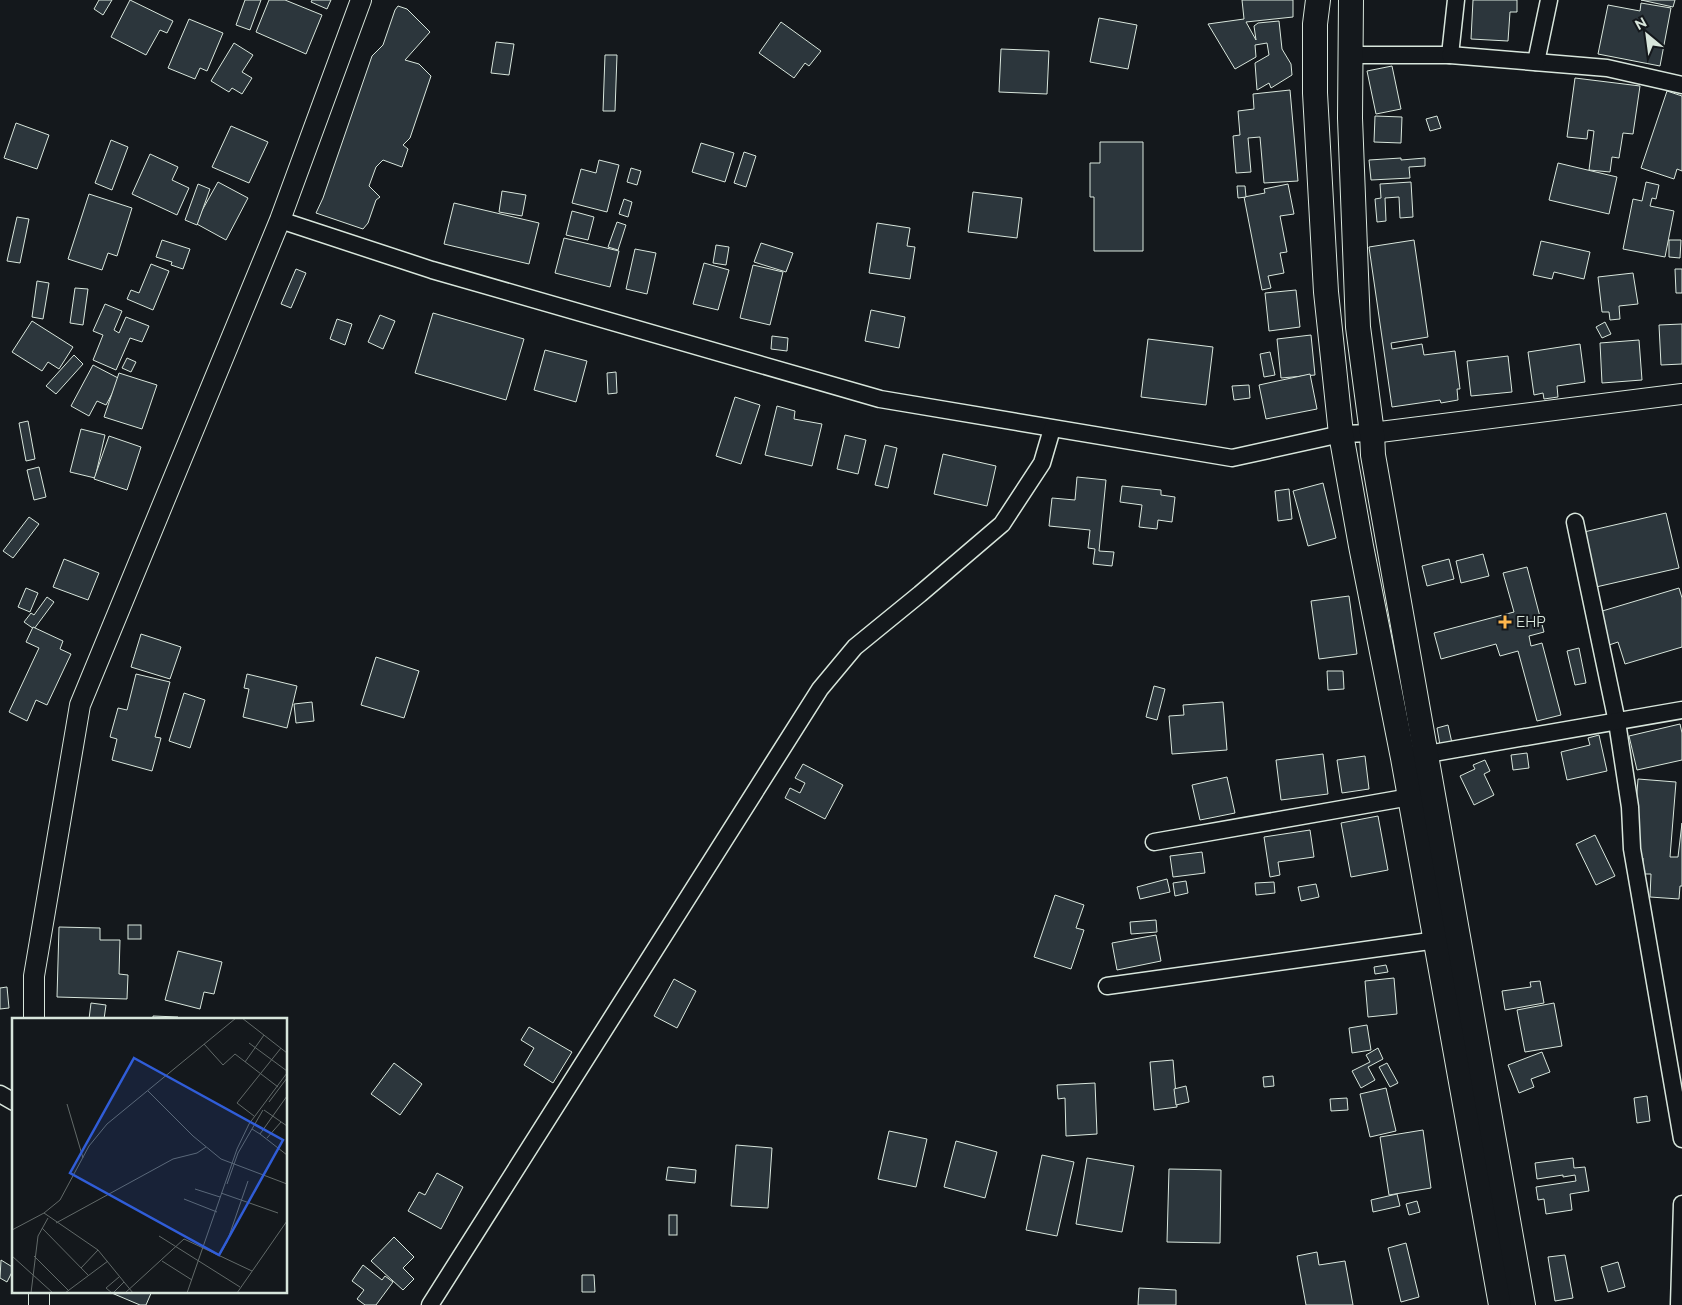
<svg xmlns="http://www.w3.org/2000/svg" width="1682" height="1305" viewBox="0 0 1682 1305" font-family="Raleway,sans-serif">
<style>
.building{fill:#2c363c;stroke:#d8e6dc}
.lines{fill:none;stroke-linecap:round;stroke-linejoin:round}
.minor-casing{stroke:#d8e6dc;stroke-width:19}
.tertiary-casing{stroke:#d8e6dc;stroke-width:22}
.secondary-casing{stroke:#d8e6dc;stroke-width:26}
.minor{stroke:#14181c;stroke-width:16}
.tertiary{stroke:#14181c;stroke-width:20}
.secondary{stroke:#14181c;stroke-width:24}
.poi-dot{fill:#ffb74d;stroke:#14181c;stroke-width:2}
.labels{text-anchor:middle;stroke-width:4;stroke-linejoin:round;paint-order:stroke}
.poi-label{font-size:15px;fill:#d8e6dc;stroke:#14181c;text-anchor:start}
.inset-road{fill:none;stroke:#626a69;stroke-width:1}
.view{fill:#305dd8;fill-opacity:0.15;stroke:#305dd8;stroke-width:2.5}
.inset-edge{fill:none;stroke:#d8e6dc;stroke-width:2.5}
</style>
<rect width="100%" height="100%" fill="#14181c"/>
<g class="building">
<path d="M99,0h13l-9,15 -9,-6z"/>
<path d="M130,0l43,21 -6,12 -7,-3 -14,25 -35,-18z"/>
<path d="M245,0h16l-11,30 -14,-5z"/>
<path d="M269,0h16l37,15 -16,39 -50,-22z"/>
<path d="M312,0h19l-4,9 -16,-7z"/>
<path d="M1242,0h51v17l-47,5 10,18 -2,-14 4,-3 21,-2 3,28 9,15 1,11 -21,13 -2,-5 -12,7 -2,-27 14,-8 -2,-12 -12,2 1,12 -21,12 -27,-45 36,-5z"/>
<path d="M1473,0h44v12h-7l-2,29 -37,-2z"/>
<path d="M1641,0h34l-2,7z"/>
<path d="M1641,3l30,5 -11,58 -62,-12 10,-49 32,6z"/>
<path d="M398,6l9,3 23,23 -25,28 14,4 12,12 -21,62 -7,7 5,4 -6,18 -19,-7 -7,7 -7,19 11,11 -4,3 -8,23 -5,6 -47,-16 7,-15 49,-142 11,-11 12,-35z"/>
<path d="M1099,18l38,7 -9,44 -38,-7z"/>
<path d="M189,19l34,14 -16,38 -7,-3 -5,11 -27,-11z"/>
<path d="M781,22l40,29 -12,15 -4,-3 -11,15 -35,-25z"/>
<path d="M496,42l18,2 -5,31 -18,-2z"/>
<path d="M234,43l19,12 -11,17 10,6 -10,16 -10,-6 -3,4 -18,-11z"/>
<path d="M1001,49l48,2 -2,43 -48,-2z"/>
<path d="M605,55h12l-2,56h-12z"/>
<path d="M1392,66l9,43 -25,5 -9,-43z"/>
<path d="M1575,78l65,8 -7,48 -10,-1 -4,25 -7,-1 -2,15 -21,-2 5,-39 -6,-1 -1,9 -20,-2z"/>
<path d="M1290,90l8,91 -34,2 -4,-46 -12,1 3,34 -15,1 -3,-37 7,-1 -2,-24 16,-2 -1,-15z"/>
<path d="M1667,91l15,5v75l-5,-2 -3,10 -33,-11z"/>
<path d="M1375,116l27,1 -1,26 -27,-1z"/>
<path d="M1437,116l4,12 -11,3 -4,-12z"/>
<path d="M16,123l33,12 -12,34 -33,-11z"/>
<path d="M231,126l37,16 -19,41 -37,-16z"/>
<path d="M111,140l17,7 -16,43 -17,-7z"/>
<path d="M1100,142h43v109h-49v-54h-4v-34h10z"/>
<path d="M701,143l33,10 -9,29 -33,-10z"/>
<path d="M744,152l12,4 -10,31 -12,-4z"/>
<path d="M150,154l28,13 -6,13 17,8 -12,27 -45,-21z"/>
<path d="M1401,158v2l24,-2v8l-16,1 1,11 -39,2 -2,-20z"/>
<path d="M599,160l20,5 -12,47 -35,-9 9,-34 15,4z"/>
<path d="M1558,163l59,14 -8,37 -60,-14z"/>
<path d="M631,168l10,3 -4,14 -10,-3z"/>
<path d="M218,182l30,16 -22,42 -31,-17z"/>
<path d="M1411,182l2,35 -13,1 -1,-21 -14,1 1,23 -9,1 -2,-23 6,-1 -1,-14z"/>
<path d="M1646,182l13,3 -3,14 -4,-1 -2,8 24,5 -9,46 -42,-8 10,-50 9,2z"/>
<path d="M198,184l12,5 -13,36 -12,-5z"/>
<path d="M1288,184l6,30 -14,2 7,36 -7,1 4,20 -16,3 3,12 -9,2 -18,-93 21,-4 -1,-4z"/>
<path d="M1237,186h8l1,11 -8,1z"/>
<path d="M502,191l24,4 -4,21 -23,-4z"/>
<path d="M973,192l49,6 -5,40 -49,-6z"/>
<path d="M89,194l43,14 -15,48 -9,-3 -6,17 -34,-11z"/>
<path d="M624,199l8,3 -4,15 -9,-3z"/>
<path d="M454,203l85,20 -10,41 -85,-20z"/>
<path d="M572,211l22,6 -6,23 -22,-5z"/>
<path d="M17,217l12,2 -9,44 -13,-2z"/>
<path d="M617,222l9,3 -8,25 -10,-3z"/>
<path d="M877,223l33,5 -3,18 8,1 -5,32 -41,-6z"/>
<path d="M564,238l55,13 -9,36 -55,-14z"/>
<path d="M162,240l28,9 -7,20 -12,-4 1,-3 -16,-5z"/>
<path d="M1414,240l14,97 -37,6 1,6 30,-5 2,11 31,-4 5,38h-3l1,11 -17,3 -1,-3 -48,7 -23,-160z"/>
<path d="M1669,240h12l-1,18 -11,-1z"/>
<path d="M1541,241l49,11 -6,27 -30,-7 -2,7 -19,-4z"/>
<path d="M761,243l32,10 -7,19 -32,-10z"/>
<path d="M716,245l13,2 -3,18 -13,-2z"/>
<path d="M635,249l21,4 -9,41 -21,-5z"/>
<path d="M704,263l25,7 -11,40 -25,-6z"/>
<path d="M151,264l18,7 -16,39 -26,-11 4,-9 8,3z"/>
<path d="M753,265l30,7 -13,53 -30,-7z"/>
<path d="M296,269l10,4 -15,35 -10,-4z"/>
<path d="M1675,269h7v24h-6z"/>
<path d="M1633,273l5,31 -19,2 1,13 -10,1 -1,-8h-7l-4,-35z"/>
<path d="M37,281l12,2 -6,36 -11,-2z"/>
<path d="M75,288l13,1 -5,36 -13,-2z"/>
<path d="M1296,290l4,37 -31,4 -4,-38z"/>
<path d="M105,304l17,7 -8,19 5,3 7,-16 23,9 -7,16 -12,-4 -14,32 -23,-10 10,-25 -10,-4z"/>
<path d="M871,310l34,7 -6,31 -34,-7z"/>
<path d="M433,313l91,26 -18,61 -91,-27z"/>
<path d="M380,315l15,6 -12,28 -15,-7z"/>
<path d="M337,319l15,5 -7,21 -15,-6z"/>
<path d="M32,321l41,26 -14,22 -11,-7 -6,9 -30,-19z"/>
<path d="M1605,322l6,12 -9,4 -6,-11z"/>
<path d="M1682,324v40l-21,1 -2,-40z"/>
<path d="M1311,335l4,40 -34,3 -4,-39z"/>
<path d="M772,336l16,2 -1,13 -16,-2z"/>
<path d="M1148,339l65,8 -7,58 -65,-8z"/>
<path d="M1639,340l3,40 -40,3 -2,-40z"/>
<path d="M1580,344l5,38 -28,4 1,11 -14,2 -1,-6 -9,2 -6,-43z"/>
<path d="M545,350l42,11 -11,41 -42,-12z"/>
<path d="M1270,352l5,23 -11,2 -4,-23z"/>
<path d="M74,355l9,9 -27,30 -10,-8z"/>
<path d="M1508,356l4,36 -41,4 -4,-35z"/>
<path d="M127,358l9,4 -5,10 -9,-4z"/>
<path d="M93,365l27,14 -14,26 -9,-4 -8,15 -18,-10z"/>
<path d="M616,372l1,21 -9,1 -1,-21z"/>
<path d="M119,373l38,12 -15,44 -38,-12z"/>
<path d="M1310,374l7,35 -51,10 -7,-34z"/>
<path d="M1249,385l1,13 -16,2 -2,-14z"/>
<path d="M735,397l25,8 -19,59 -25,-8z"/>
<path d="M777,406l18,5 -1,8 28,5 -10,42 -47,-11z"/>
<path d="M28,421l7,38 -9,2 -7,-38z"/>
<path d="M81,429l24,6 -10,43 -25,-6z"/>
<path d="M845,435l21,5 -8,34 -21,-5z"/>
<path d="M109,436l32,11 -14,43 -33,-11z"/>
<path d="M885,445l12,3 -9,40 -13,-3z"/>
<path d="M943,454l53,12 -9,40 -53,-12z"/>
<path d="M39,467l7,30 -12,3 -7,-30z"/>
<path d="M1077,477l29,3 -7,71 15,1 -2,14 -19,-2 2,-15 -7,-1 2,-18 -41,-4 3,-28 23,2z"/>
<path d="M1323,483l13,55 -28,8 -15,-55z"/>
<path d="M1122,486l39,4v5l14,2 -3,25 -14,-2 -1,9 -18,-2 3,-22 -22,-3z"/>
<path d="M1289,489l3,30 -14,2 -3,-30z"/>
<path d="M1666,513l13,55 -83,19 -12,-55z"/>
<path d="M29,517l10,7 -26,34 -10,-7z"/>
<path d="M1483,554l6,22 -28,7 -5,-22z"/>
<path d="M64,559l35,14 -11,27 -35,-13z"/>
<path d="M1449,559l5,20 -27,7 -5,-20z"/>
<path d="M1527,567l17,65 -15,4 2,10 11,-3 19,72 -24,6 -19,-70 -18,5 -4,-12 -55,15 -7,-26 80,-21 -11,-39z"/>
<path d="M26,588l12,5 -8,19 -12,-5z"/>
<path d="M1679,588l3,10v49l-57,17 -7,-22 -9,3 -10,-33z"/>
<path d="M1349,596l8,58 -38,5 -8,-58z"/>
<path d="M47,597l7,5 -20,27 -10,-7 7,-9 3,2z"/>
<path d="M33,627l30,14 -3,8 11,5 -24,51 -11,-5 -9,21 -18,-9 30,-64 -13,-6z"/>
<path d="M141,634l40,13 -11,32 -39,-12z"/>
<path d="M1579,648l7,35 -11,2 -8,-34z"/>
<path d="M376,657l43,14 -15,47 -43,-13z"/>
<path d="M1327,671h16l1,18 -16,1z"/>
<path d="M136,674l34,8 -15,55 6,1 -9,33 -40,-11 5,-21 -7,-2 8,-29 9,2z"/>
<path d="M247,674l50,12 -10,42 -44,-11 6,-28 -5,-1z"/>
<path d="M1154,686l11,3 -8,31 -11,-3z"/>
<path d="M184,693l21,7 -15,48 -21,-7z"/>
<path d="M312,702l2,19 -18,2 -2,-19z"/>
<path d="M1223,702l4,48 -55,4 -3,-38 15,-1 -1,-10z"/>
<path d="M1680,724l2,9v27l-45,10 -8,-34z"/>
<path d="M1448,725l4,18 -12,2 -3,-17z"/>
<path d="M1599,735l8,36 -40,9 -6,-28 29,-7 -2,-7z"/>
<path d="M1527,753l2,15 -16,2 -2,-15z"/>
<path d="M1323,754l5,40 -47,6 -5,-40z"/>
<path d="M1365,756l4,33 -27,4 -5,-33z"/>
<path d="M1485,760l5,11 -6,3 10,21 -20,10 -14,-29 15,-7 -2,-4z"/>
<path d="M803,764l40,21 -18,34 -40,-21 5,-10 10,5 5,-10 -10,-5z"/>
<path d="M1227,777l8,36 -35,7 -8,-35z"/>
<path d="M1638,779l38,3 -6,75h8l4,-34v63h-2l-1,13 -29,-2 1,-23h-9l1,-16 -11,-1z"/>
<path d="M1378,816l10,54 -37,7 -10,-54z"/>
<path d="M1310,830l4,27 -36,5 2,13 -10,2 -6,-40z"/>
<path d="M1595,835l20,41 -19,9 -20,-41z"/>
<path d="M1202,852l3,21 -32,4 -3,-21z"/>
<path d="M1167,879l3,13 -30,7 -3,-12z"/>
<path d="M1186,881l2,12 -13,3 -2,-13z"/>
<path d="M1274,882l1,11 -19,2 -1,-12z"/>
<path d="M1316,884l3,13 -18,4 -3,-14z"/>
<path d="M1055,895l29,10 -8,23 8,2 -13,39 -37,-12z"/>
<path d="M1156,920l1,12 -26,2 -1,-12z"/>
<rect x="128" y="925" width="13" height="14"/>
<path d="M59,927l41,1v12h20l-1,34 9,1 -1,24 -70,-2z"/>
<path d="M1156,935l5,26 -44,9 -5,-27z"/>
<path d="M178,951l44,11 -8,32 -10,-2 -4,17 -35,-9z"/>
<path d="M1386,965l2,7 -13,2 -1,-7z"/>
<path d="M1394,978l3,36 -29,3 -3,-36z"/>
<path d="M674,979l22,12 -19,37 -23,-12z"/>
<path d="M1540,981l4,22 -39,7 -3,-19 29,-4 -1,-5z"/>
<path d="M7,987l2,21 -9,1v-21z"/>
<path d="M91,1003l15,2 -2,14h-15z"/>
<path d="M1554,1003l8,43 -37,6 -8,-42z"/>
<path d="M153,1016l25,1v2h-25z"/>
<path d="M1367,1025l4,25 -19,3 -3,-25z"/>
<path d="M529,1027l43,25 -19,31 -29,-18 10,-17 -13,-8z"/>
<path d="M1378,1048l5,11 -15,8 7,13 -14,8 -9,-17 18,-9 -4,-7z"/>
<path d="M1542,1052l8,20 -19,7 3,8 -15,6 -11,-28z"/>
<path d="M1173,1060l4,47 -23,3 -4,-48z"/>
<path d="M394,1063l28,21 -22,31 -29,-21z"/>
<path d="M1387,1063l11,20 -8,4 -11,-20z"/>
<path d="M1273,1076l1,10 -10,1 -1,-10z"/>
<path d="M1095,1083l2,51 -31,2 -1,-38 -7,1 -1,-14z"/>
<path d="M1186,1086l3,16 -13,3 -2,-16z"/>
<path d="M1386,1088l10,43 -26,6 -10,-43z"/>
<path d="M1647,1096l3,25 -13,2 -3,-25z"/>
<path d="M1347,1098l1,12 -17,1 -1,-12z"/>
<path d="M1423,1130l8,58 -42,7 -9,-58z"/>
<path d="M889,1131l38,8 -11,48 -38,-8z"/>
<path d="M956,1141l41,11 -12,46 -41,-11z"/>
<path d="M736,1145l36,3 -4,60 -37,-2z"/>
<path d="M1042,1155l32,7 -17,74 -31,-6z"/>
<path d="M1087,1158l47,8 -12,66 -46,-8z"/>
<path d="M1573,1158l1,10 11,-1 4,24 -19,3 2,16 -26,4 -2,-15 -6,1 -2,-13 40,-6 -1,-6 -12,2v-2l-26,4 -2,-16z"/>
<path d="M668,1167l28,3 -1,13 -29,-3z"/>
<path d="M1169,1169l52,1 -1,73 -53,-1z"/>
<path d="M437,1173l26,14 -22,42 -33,-18 11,-19 6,3z"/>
<path d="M1397,1194l3,12 -27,6 -2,-12z"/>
<path d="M1417,1201l3,11 -11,3 -3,-11z"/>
<rect x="669" y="1215" width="8" height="20"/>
<path d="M394,1237l20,20 -11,11 11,11 -11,11 -32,-29z"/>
<path d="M1406,1243l13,54 -18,5 -13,-54z"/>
<path d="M1317,1252l2,13 26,-4 8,44h-47l-9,-49z"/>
<path d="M1565,1255l8,43 -18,3 -7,-44z"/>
<path d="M1,1260l13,8 -7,14 -7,-4z"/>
<path d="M1618,1262l7,25 -17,5 -7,-25z"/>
<path d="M363,1265l19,15 3,-4 8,6 -17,23h-11l-8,-6 7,-9 -12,-9z"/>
<path d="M582,1275h12l1,17h-13z"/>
<path d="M1139,1288l37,2v15h-38z"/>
<path d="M107,1291h45l-6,14h-6z"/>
</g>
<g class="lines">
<g class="minor-casing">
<g id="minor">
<path d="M1351,55h99l6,-55"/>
<path d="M1450,55l157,13 75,17"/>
<path d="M1536,62l13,-62"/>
<path d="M280,220l152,50 448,129 352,59 109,-24 31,-1"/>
<path d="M1575,522l42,200 13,85 2,42 50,290"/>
<path d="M1416,756l266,-46"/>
<path d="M1154,842l256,-45"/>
<path d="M1107,986l337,-47"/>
<path d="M0,1094l14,8"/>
<path d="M430,1305l390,-616 35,-42 65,-53 82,-70 40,-61 10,-34"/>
<path d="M1679,1305l3,-101"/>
</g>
</g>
<g class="tertiary-casing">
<g id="tertiary">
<path d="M1372,433l310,-39"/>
<path d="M34,1019v-43l46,-271 200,-485 81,-220"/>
<path d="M39,1291v14"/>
</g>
</g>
<g class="secondary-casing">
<g id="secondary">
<path d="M1318,0l-3,24v69l11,199 15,142 20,112 42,212 98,547"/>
<path d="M1351,0l-1,118 8,209 14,106 1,22 150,850"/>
</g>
</g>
<use href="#minor" class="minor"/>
<use href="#tertiary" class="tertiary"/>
<use href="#secondary" class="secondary"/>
</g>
<path class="poi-dot" d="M1502.5 614.5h5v5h5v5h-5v5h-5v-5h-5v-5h5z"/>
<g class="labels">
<g class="poi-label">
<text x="1516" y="627">EHP</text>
</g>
</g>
<g transform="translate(12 1018)">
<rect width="275" height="275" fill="#14181c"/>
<path class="inset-road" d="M230,0l45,35M237,25l38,28M192,26l19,21 12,-11 43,33M233,44l19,-27M136,73l45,45 28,23 66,25M257,84l18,-24M55,86l16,54M252,92l23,16M242,98l-17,-13 44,-55M240,111l8,5 27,-38M248,116l27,21M255,120l14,-16M215,166l11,-31 25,-43M183,171l25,8M209,175l57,20M172,181l33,13M32,195l54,37 35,43M44,205l117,-64 24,-6 9,-6M30,210l47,48M0,212l32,-17 16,-13 29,-54 18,-22 129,-106M147,218l81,51M0,238l41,37M22,238l34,34M207,238l8,-14 21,-61M150,243l30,19M69,250l17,-18M19,275l7,-57 10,-18M53,275l43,-32M100,275l-6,-5 13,-11M101,275l11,-11M113,275l59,-54 68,32M175,275l50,-144 12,-25 38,-51M225,275l50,-72"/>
<path class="view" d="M122,40l149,82 -64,115 -149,-82z"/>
<rect width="275" height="275" class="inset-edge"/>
</g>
<g transform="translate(1647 35) rotate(331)" stroke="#14181c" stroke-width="4" paint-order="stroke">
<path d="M0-4L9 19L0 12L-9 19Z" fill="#d8e6dc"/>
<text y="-8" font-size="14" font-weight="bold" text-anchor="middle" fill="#d8e6dc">N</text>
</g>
</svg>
